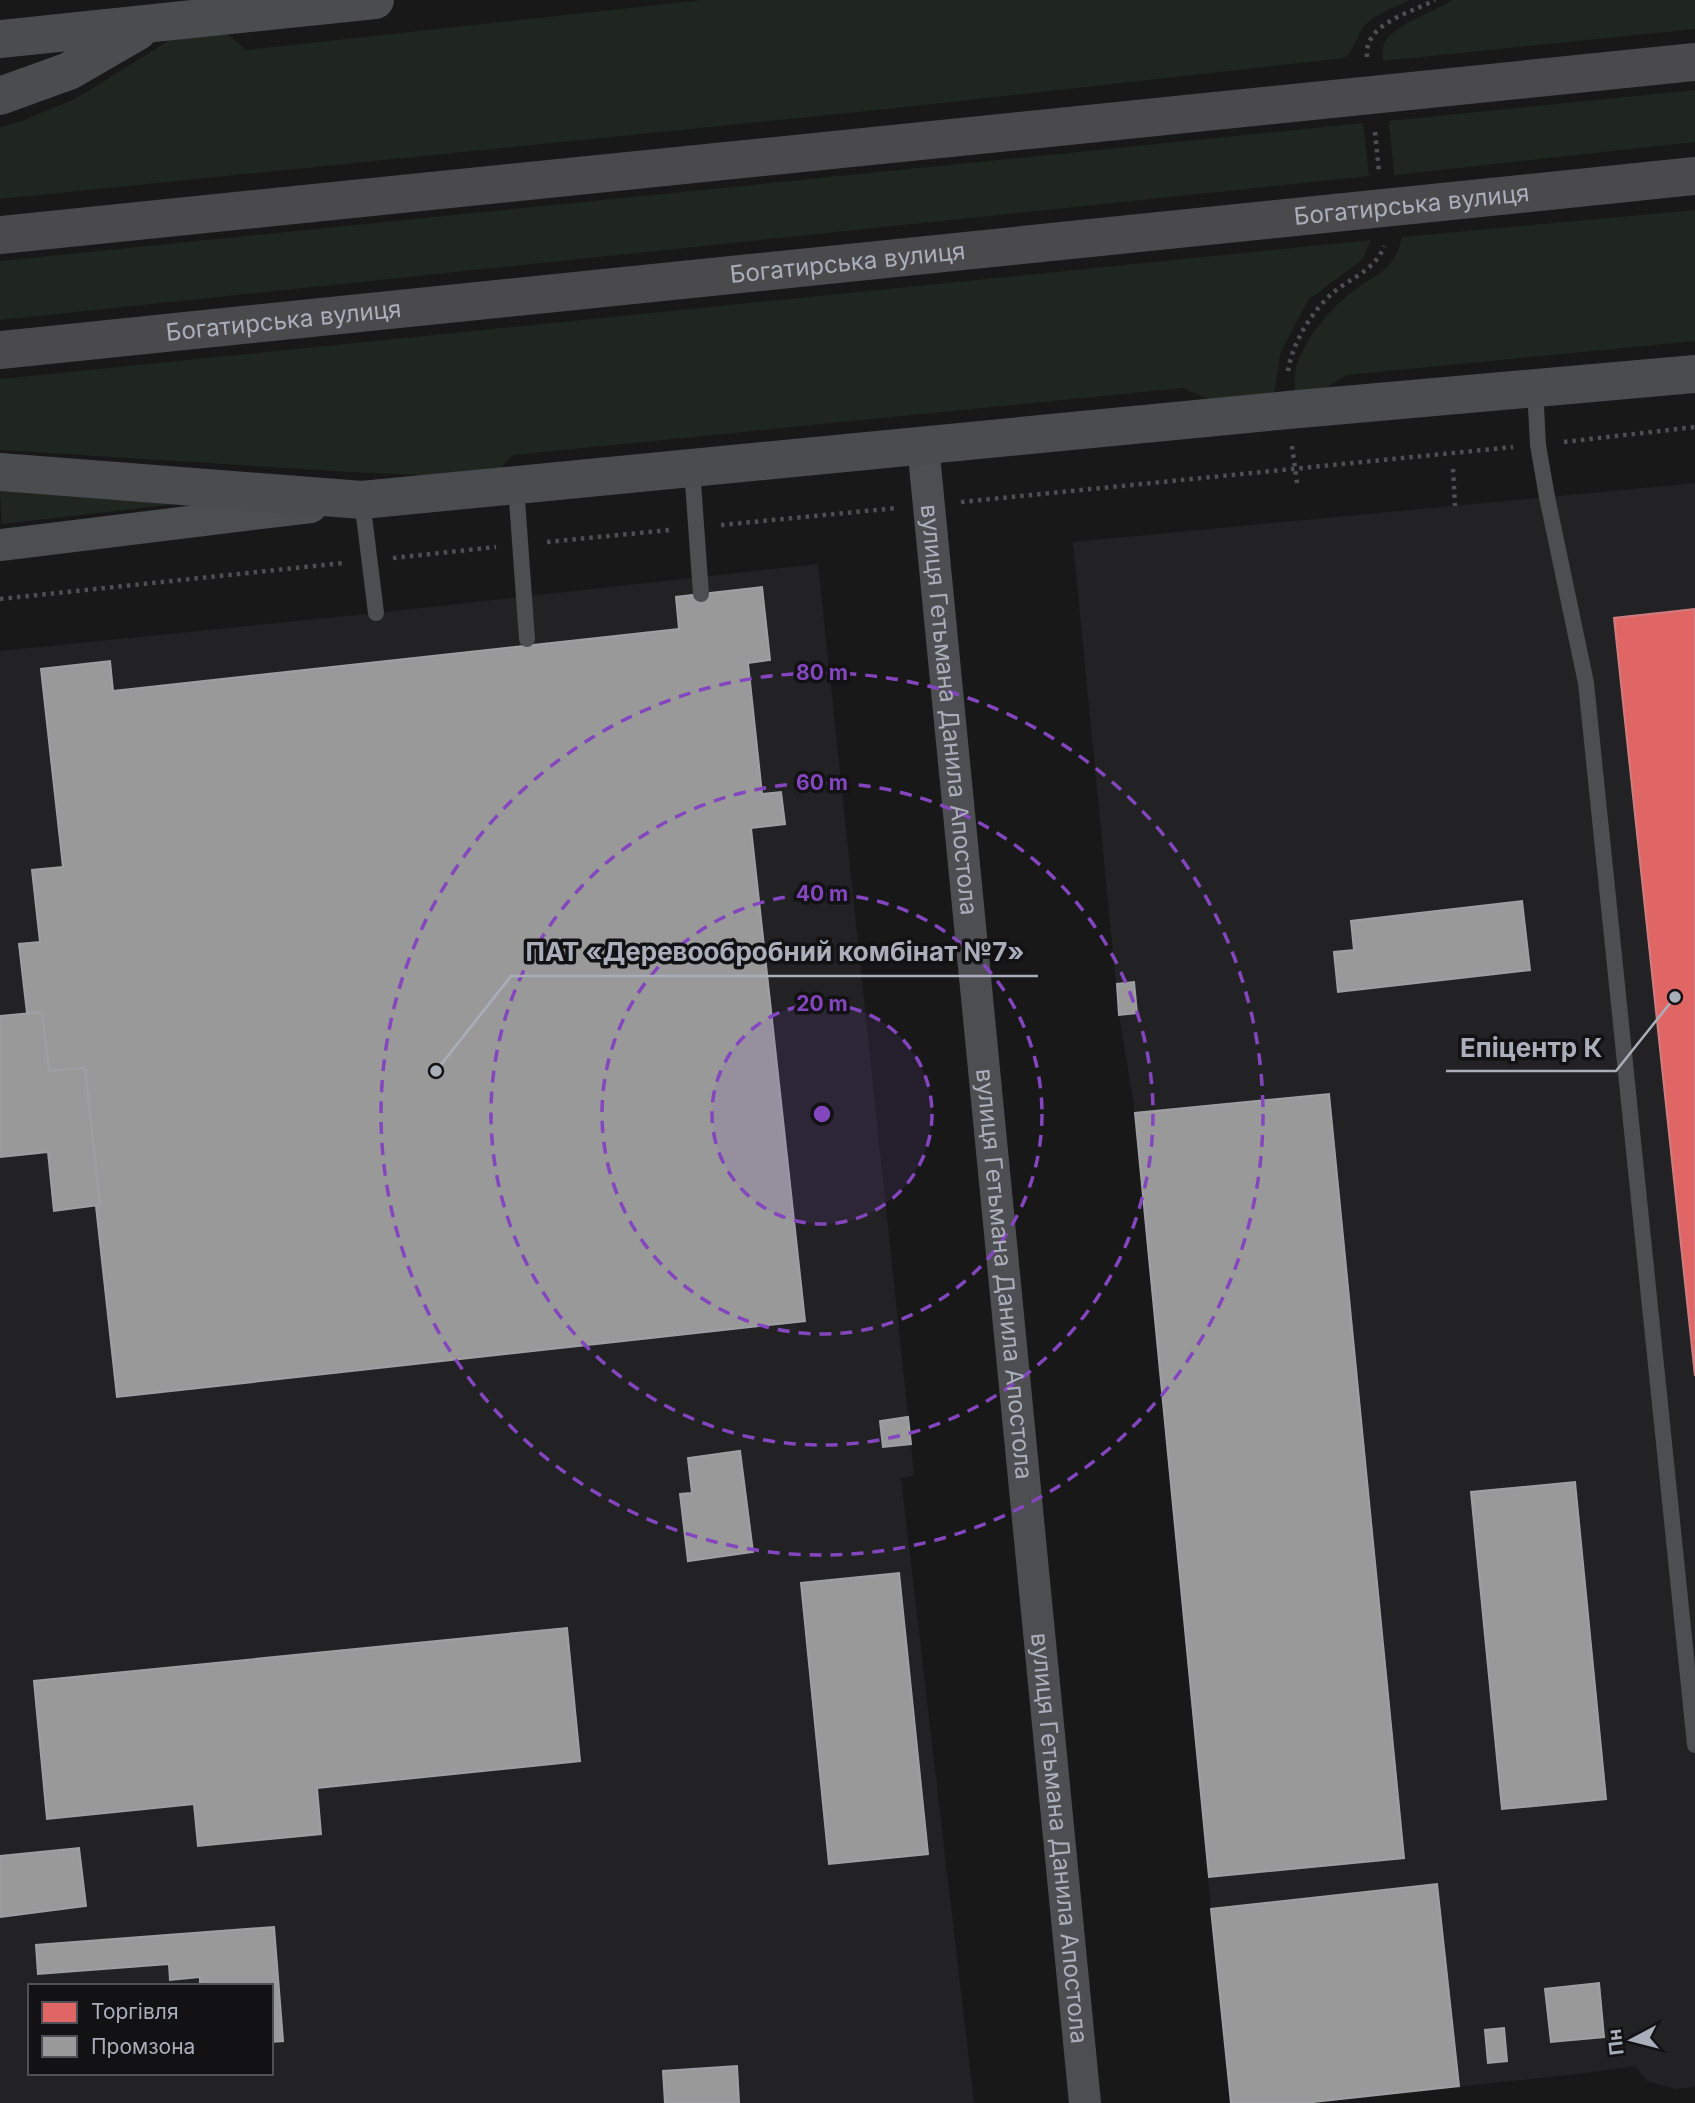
<svg xmlns="http://www.w3.org/2000/svg" width="1695" height="2103" viewBox="0 0 1695 2103" font-family="Inter,sans-serif">
<style>
.built{fill:#222224;fill-rule:evenodd}
.green{fill:#1e261f}
.shops{fill:#e06666;stroke:#d07c7f;stroke-width:2}
.industry{fill:#999;stroke:#9e9fa3;stroke-width:2}
.lines{fill:none;stroke-linecap:round;stroke-linejoin:round}
.path{stroke:#4e4f53;stroke-width:4.5;stroke-dasharray:3.5 5;stroke-linecap:butt}
.lane{stroke:#4c4e51;stroke-width:16}
.street{stroke:#4c4e51;stroke-width:32}
.secondary{stroke:#4b4c50;stroke-width:38}
.primary{stroke:#4a4a4d;stroke-width:38}
.ring{fill:none;stroke:#8446be;stroke-width:3.5;stroke-dasharray:12 9}
.labels{text-anchor:middle;stroke-width:7;stroke-linejoin:round;paint-order:stroke}
.street-label{font-size:24px;fill:#a9aeba;stroke:#121214}
.centre{fill:#8446be;stroke:#121214;stroke-width:3.5}
.ring-label{font-size:21px;text-anchor:middle;font-weight:bold;fill:#8446be;stroke:#121214;stroke-width:7;stroke-linejoin:round;paint-order:stroke}
.leader{fill:none;stroke:#a9aeba;stroke-width:2.5}
.callout-dot{fill:#a9aeba;stroke:#121214;stroke-width:2.5}
.callout-label{font-size:26px;text-anchor:middle;font-weight:bold;fill:#a9aeba;stroke:#121214;stroke-width:7;stroke-linejoin:round;paint-order:stroke}
</style>
<rect width="100%" height="100%" fill="#181818"/>
<g class="built">
<path d="M1695,483v1604l-20,2 -28,-8 -12,-15 -57,8 -274,29h-73l-20,-194 -76,-796 -16,-98 -46,-473z"/>
<path d="M818,564l93,880 3,32 -13,2 73,625h-974v-1452l376,-38zM30,1986h241v87h-241z"/>
</g>
<g class="green">
<path d="M703,0h707c-15,8 -38,14 -48,29 -6,10 -8,20 -17,29l-448,50 -897,91v-72l19,-5 56,-23 98,-61 53,-5 20,17z"/>
<path d="M1452,0h243v29l-312,32c0,-6 -1,-12 1,-17 7,-19 51,-32 68,-44z"/>
<path d="M1695,90v52l-301,33 -5,-54z"/>
<path d="M1363,123l6,53 -1369,144v-59z"/>
<path d="M1695,210v131l-348,34 -23,14 -29,2c0,-9 -1,-19 2,-27 10,-28 33,-55 56,-73 25,-18 41,-20 49,-54z"/>
<path d="M1371,240l-9,20 -54,40 -28,54 -6,42 -64,4 -27,-12 -670,67 -19,19 -14,4 -128,-6 -352,-22v-71z"/>
<path d="M0,491l186,12 -184,21z"/>
</g>
<path class="shops" d="M1695,609v767l-81,-758z"/>
<g class="industry">
<path d="M762,587l8,73 -22,3 14,131 19,-2 4,32 -34,4 54,493 -688,76 -21,-191 4,-1 -15,-137 -36,3 -7,-59 -15,1 -8,-69 21,-2 -8,-72 31,-3 -22,-198 69,-8 3,30 566,-62 -3,-32z"/>
<path d="M1522,901l8,69 -192,22 -4,-40 20,-2 -3,-29z"/>
<path d="M1134,982l3,31 -18,2 -2,-31z"/>
<path d="M42,1012l7,59 36,-3 15,137 -46,6 -6,-59 -48,5v-141z"/>
<path d="M1329,1094l75,764 -195,19 -74,-764z"/>
<path d="M908,1417l3,27 -28,3 -3,-26z"/>
<path d="M740,1451l13,101 -65,9 -8,-67 12,-1 -4,-35z"/>
<path d="M1575,1482l31,317 -104,10 -31,-317z"/>
<path d="M899,1573l29,281 -99,10 -28,-281z"/>
<path d="M567,1628l13,133 -263,27 4,46 -123,12 -4,-42 -147,15 -13,-138z"/>
<path d="M79,1848l7,58 -86,11v-61z"/>
<path d="M1437,1884l22,202 -155,17h-73l-20,-194z"/>
<path d="M274,1927l9,114 -12,1v-56h-71v-9l-30,3 -1,-16 -131,10 -2,-29z"/>
<path d="M1599,1983l5,54 -53,5 -6,-53z"/>
<path d="M1504,2028l3,33 -19,2 -3,-33z"/>
<path d="M737,2066l2,37h-74l-2,-32z"/>
</g>
<g class="lines">
<g class="path">
<path d="M1367,57c-3,-34 44,-44 68,-57"/>
<path d="M1375,132l4,40"/>
<path d="M1288,371c4,-28 25,-62 47,-80 18,-14 41,-22 49,-45"/>
<path d="M1564,442l131,-15"/>
<path d="M1292,446l5,37"/>
<path d="M1453,469l2,37"/>
<path d="M961,502l552,-55"/>
<path d="M721,525l176,-17"/>
<path d="M547,542l123,-12"/>
<path d="M393,558l103,-11"/>
<path d="M0,599l343,-36"/>
</g>
<g class="lane">
<path d="M1535,388l3,57 9,52 39,186 109,1062"/>
<path d="M692,469l9,125"/>
<path d="M516,486l11,153"/>
<path d="M362,500l14,113"/>
</g>
<g class="street">
<path id="s1" d="M923,445l162,1658"/>
<path d="M0,545l311,-38"/>
</g>
<g class="secondary">
<path d="M0,39l375,-39"/>
<path d="M0,96l69,-25 69,-40"/>
<path d="M0,472l362,28 926,-90 407,-36"/>
</g>
<g class="primary">
<path d="M0,235l1695,-173"/>
<path id="s2" d="M0,350l1695,-174"/>
</g>
</g>
<circle cx="822" cy="1114" r="110" fill="#8446be" fill-opacity=".12"/>
<g class="ring">
<circle cx="822" cy="1114" r="110"/>
<circle cx="822" cy="1114" r="220"/>
<circle cx="822" cy="1114" r="331"/>
<circle cx="822" cy="1114" r="441"/>
</g>
<g class="labels">
<g class="street-label">
<text dy="8" stroke="none"><textPath href="#s2" startOffset="1419">Богатирська вулиця</textPath></text>
<text dy="8" stroke="none"><textPath href="#s2" startOffset="852">Богатирська вулиця</textPath></text>
<text dy="8" stroke="none"><textPath href="#s2" startOffset="285">Богатирська вулиця</textPath></text>
<text dy="8" stroke="none"><textPath href="#s1" startOffset="266">вулиця Гетьмана Данила Апостола</textPath></text>
<text dy="8" stroke="none"><textPath href="#s1" startOffset="833">вулиця Гетьмана Данила Апостола</textPath></text>
<text dy="8" stroke="none"><textPath href="#s1" startOffset="1400">вулиця Гетьмана Данила Апостола</textPath></text>
</g>
</g>
<circle cx="822" cy="1114" r="10" class="centre"/>
<g class="ring-label">
<text x="822" y="680">80 m</text>
<text x="822" y="790">60 m</text>
<text x="822" y="901">40 m</text>
<text x="822" y="1011">20 m</text>
</g>
<path class="leader" d="M436 1071L511 976H1038M1675 997L1616 1071H1446"/>
<g class="callout-dot">
<circle cx="436" cy="1071" r="7"/>
<circle cx="1675" cy="997" r="7"/>
</g>
<g class="callout-label">
<text x="775" y="961">ПАТ «Деревообробний комбінат №7»</text>
<text x="1531" y="1057">Епіцентр К</text>
</g>
<rect x="28" y="1984" width="245" height="91" fill="#121214" stroke="#4e5056" stroke-width="2"/>
<rect x="42" y="2002" width="35" height="21" fill="#e06666" stroke="#4e5056" stroke-width="2"/>
<text x="91" y="2019" font-size="21" fill="#a9aeba">Торгівля</text>
<rect x="42" y="2036" width="35" height="21" fill="#999999" stroke="#4e5056" stroke-width="2"/>
<text x="91" y="2054" font-size="21" fill="#a9aeba">Промзона</text>
<g transform="translate(1632 2040) rotate(263)" stroke="#121214" stroke-width="5" paint-order="stroke">
<path d="M0-5L12 26L0 18L-12 26Z" fill="#a9aeba"/>
<text y="-10" font-size="19" font-weight="bold" text-anchor="middle" fill="#a9aeba">Пн</text>
</g>
</svg>
